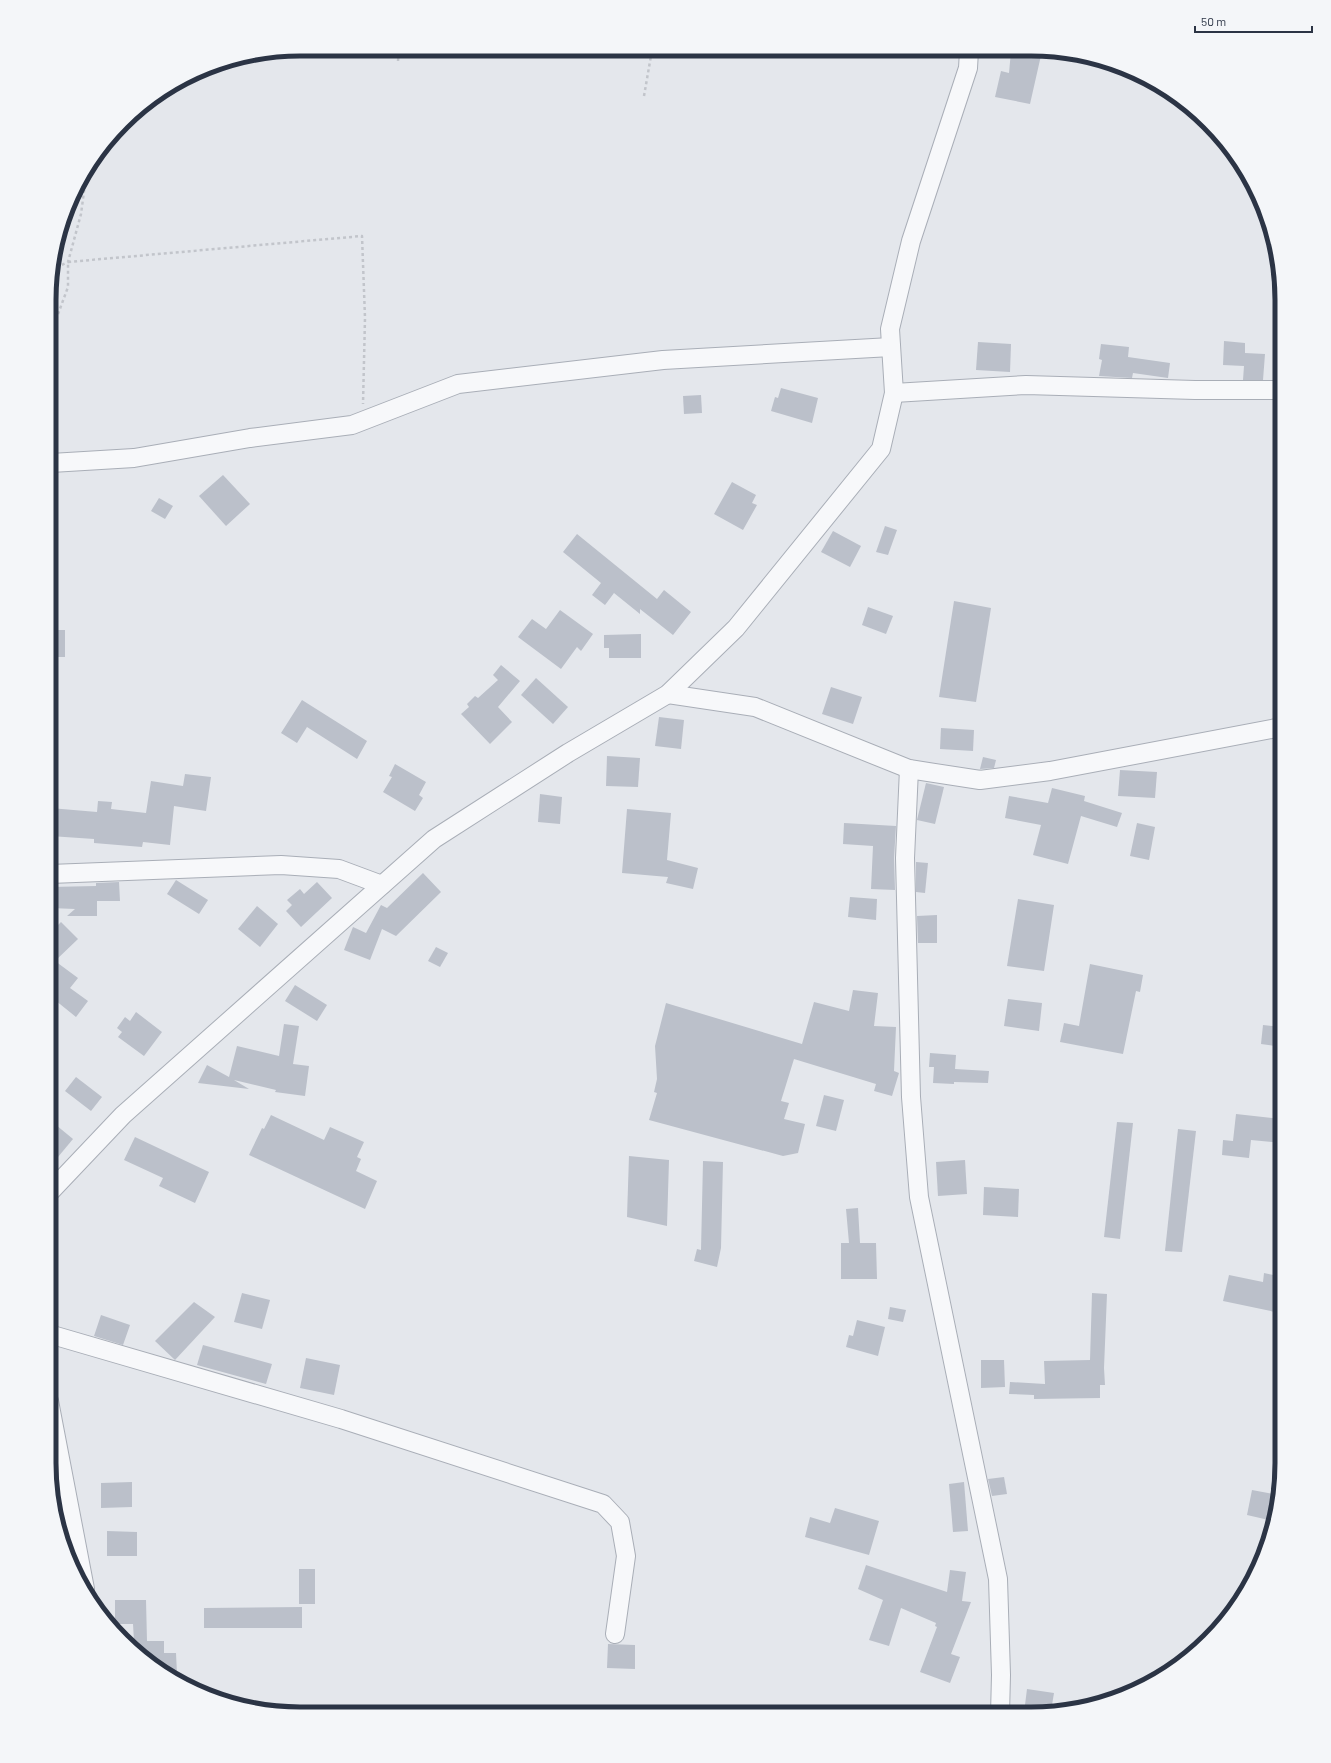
<svg xmlns="http://www.w3.org/2000/svg" width="1331" height="1763" viewBox="0 0 1331 1763" font-family="Barlow,sans-serif">
<style>
.building{fill:#bbc0ca}
.lines{fill:none;stroke-linecap:round;stroke-linejoin:round}
.minor-casing{stroke:#a9aeb7;stroke-width:20}
.path{stroke:#c2c5cb;stroke-width:2.5;stroke-dasharray:3 3;stroke-linecap:butt}
.minor{stroke:#f7f8fa;stroke-width:18}
.rim{fill:none;stroke:#2b3445;stroke-width:5}
</style>
<rect width="100%" height="100%" fill="#e4e7ec"/>
<g class="building">
<path d="M1011,51h31l-12,53 -35,-7 6,-26 8,2z"/>
<path d="M1224,341l21,2v10l20,1 -2,26h-20l1,-14 -21,-1z"/>
<path d="M978,342l33,2 -1,28 -34,-2z"/>
<path d="M1101,344l28,3 -1,10 42,6 -2,15 -35,-5 -1,5 -33,-2 3,-16 -3,-1z"/>
<path d="M781,388l37,10 -6,25 -41,-12 4,-14 3,1z"/>
<path d="M701,395l1,18 -18,1 -1,-18z"/>
<path d="M223,475l27,29 -24,22 -27,-30z"/>
<path d="M732,482l24,13 -4,8 5,2 -14,25 -29,-16z"/>
<path d="M159,498l14,8 -8,13 -14,-8z"/>
<path d="M885,526l12,4 -9,25 -12,-3z"/>
<path d="M833,531l28,15 -11,21 -29,-15z"/>
<path d="M577,534l80,65 7,-9 27,22 -18,23 -33,-26v5l-26,-21 -9,12 -13,-10 9,-12 -38,-31z"/>
<path d="M954,601l37,7 -15,94 -37,-5z"/>
<path d="M868,607l25,9 -7,18 -24,-9z"/>
<path d="M560,610l33,24 -12,17 -4,-4 -16,22 -43,-32 14,-18 14,10z"/>
<path d="M51,630h14v27h-15z"/>
<path d="M641,634v24h-32v-10h-5v-13z"/>
<path d="M501,665l19,16 -22,26 14,15 -22,22 -29,-30 8,-7 -2,-3 8,-8 3,2 20,-18 -5,-5z"/>
<path d="M536,678l32,29 -15,17 -32,-29z"/>
<path d="M831,687l31,10 -9,27 -31,-10z"/>
<path d="M302,700l65,41 -10,18 -50,-32 -10,16 -16,-10z"/>
<path d="M659,717l25,3 -3,29 -26,-3z"/>
<path d="M941,728l33,2 -1,21 -33,-2z"/>
<path d="M607,756l33,2 -2,29 -32,-1z"/>
<path d="M983,757l13,3 -2,8 -14,1z"/>
<path d="M395,764l31,18 -7,13 4,3 -8,13 -32,-19 9,-15 -3,-1z"/>
<path d="M1120,770l37,2 -2,26 -37,-2z"/>
<path d="M185,774l26,3 -5,34 -32,-5 -4,39 -27,-3 -1,5 -48,-4v-4l-44,-3v-28l47,4 1,-11 14,1 -1,7 35,4 5,-32 32,5z"/>
<path d="M926,783l18,4 -9,37 -18,-4z"/>
<path d="M1052,788l33,8 -1,5 38,12 -5,14 -36,-11 -13,48 -35,-9 8,-30 -36,-7 4,-22 39,7z"/>
<path d="M540,794l22,3 -2,27 -22,-2z"/>
<path d="M627,809l44,4 -4,47 31,8 -5,21 -27,-6 2,-6 -46,-4z"/>
<path d="M844,823l52,3 -2,32 1,32 -24,-1 2,-43 -30,-2z"/>
<path d="M1137,823l18,4 -6,33 -19,-4z"/>
<path d="M916,862l12,1 -3,30 -9,-1z"/>
<path d="M423,873l18,19 -45,44 -14,-7 -12,31 -26,-10 9,-23 13,6 15,-28 6,3z"/>
<path d="M176,880l32,20 -9,14 -32,-20z"/>
<path d="M119,882l1,19h-23v15h-30l8,-7 -25,-1v-21l46,-1v-3z"/>
<path d="M317,882l15,16 -31,29 -15,-16 6,-6 -5,-5 13,-11 4,5z"/>
<path d="M850,897l27,2 -1,21 -28,-3z"/>
<path d="M1018,899l36,6 -10,66 -37,-5z"/>
<path d="M257,906l21,18 -18,23 -22,-18z"/>
<path d="M937,915v28h-19l-1,-27z"/>
<path d="M61,922l17,17 -23,22 23,17 -8,10 18,13 -12,16 -26,-21v-63z"/>
<path d="M436,947l12,6 -8,14 -12,-6z"/>
<path d="M1090,964l53,11 -3,17 -4,-1 -13,63 -63,-12 4,-19 15,3z"/>
<path d="M295,985l32,20 -10,16 -32,-20z"/>
<path d="M853,990l25,3 -4,33 22,1 -2,44 5,2 -7,23 -18,-5 2,-7 -82,-25 -13,42 8,2 -5,16 21,5 -7,29 -15,3 -134,-36 8,-27 -3,-1 3,-13 -2,-33 11,-43 136,41 12,-42 35,9z"/>
<path d="M1008,999l34,4 -3,28 -35,-5z"/>
<path d="M136,1012l26,20 -18,24 -26,-19 4,-5 -5,-4 8,-11 5,4z"/>
<path d="M284,1024l15,2 -6,38 16,2 -4,30 -30,-4 1,-2 -42,-10 15,9 -51,-6 9,-18 22,12 8,-31 42,10z"/>
<path d="M1263,1025l19,2v20l-21,-3z"/>
<path d="M930,1053l26,2 -1,14 34,2 -1,12 -34,-1v2l-21,-1 1,-16h-5z"/>
<path d="M76,1077l26,20 -11,14 -26,-20z"/>
<path d="M824,1095l20,5 -8,31 -20,-5z"/>
<path d="M1236,1114l46,5v24l-31,-3 -2,18 -27,-3 1,-15 10,1z"/>
<path d="M271,1115l53,25 6,-13 34,15 -7,15 4,2 -5,12 21,10 -12,28 -116,-54 13,-27 2,1z"/>
<path d="M50,1120l23,19 -15,18 -8,-7z"/>
<path d="M1117,1122l16,1 -13,116 -16,-2z"/>
<path d="M1178,1129l18,2 -14,121 -17,-1z"/>
<path d="M135,1137l74,35 -14,31 -36,-17 4,-8 -39,-18z"/>
<path d="M629,1156l40,4 -2,66 -40,-9z"/>
<path d="M965,1160l2,34 -29,2 -2,-34z"/>
<path d="M703,1161l20,1 -2,86 -4,19 -23,-6 3,-12 4,1z"/>
<path d="M984,1187l35,2 -1,28 -35,-2z"/>
<path d="M858,1208l2,35h16l1,36h-36v-36h8l-3,-34z"/>
<path d="M1264,1273l18,4 -7,35 -52,-11 6,-26 34,7z"/>
<path d="M242,1293l28,7 -8,29 -28,-7z"/>
<path d="M1092,1293l15,1 -3,74 1,17h-5v13l-66,1v-4l-25,-1 1,-12 35,2 -1,-23 46,-1z"/>
<path d="M194,1302l21,15 -40,43 -20,-19z"/>
<path d="M890,1307l16,3 -3,12 -15,-3z"/>
<path d="M101,1315l29,10 -7,20 -29,-9z"/>
<path d="M857,1320l28,7 -7,29 -32,-9 3,-12 4,1z"/>
<path d="M203,1345l69,19 -6,20 -69,-19z"/>
<path d="M306,1358l34,7 -6,30 -34,-7z"/>
<path d="M981,1360h23l1,27 -24,1z"/>
<path d="M1004,1477l3,17 -15,2 -4,-17z"/>
<path d="M132,1482v25l-31,1v-25z"/>
<path d="M964,1482l4,49 -15,1 -4,-48z"/>
<path d="M1252,1490l26,5 -5,26 -26,-6z"/>
<path d="M835,1508l44,13 -10,34 -64,-18 5,-20 20,6z"/>
<path d="M107,1531l30,1v24h-30z"/>
<path d="M866,1565l81,27 3,-22 16,2 -4,29 9,1 -20,52 9,3 -10,26 -30,-11 17,-45 -2,-1 1,-3 -35,-15 -12,38 -20,-6 14,-40 -25,-11z"/>
<rect x="299" y="1569" width="16" height="35"/>
<path d="M115,1600h31l1,41h17v12h12l1,21h-12l-5,-2 -34,-30 8,-1 -1,-17h-18z"/>
<path d="M302,1607v21h-98v-20z"/>
<path d="M608,1644l27,1v24l-28,-1z"/>
<path d="M1027,1689l27,4 -3,18 -20,3 -7,-1z"/>
</g>
<g class="lines">
<g class="minor-casing">
<g id="minor">
<path d="M894,393l132,-8 169,5h87"/>
<path d="M51,463l83,-5 116,-20 102,-13 106,-41 205,-24 228,-13"/>
<path d="M668,694l87,13 154,62 71,11 70,-9 232,-44"/>
<path d="M909,769l-4,89 6,239 8,100 79,382 3,96 -1,39"/>
<path d="M50,874l231,-9 58,4 43,16"/>
<path d="M49,1193l74,-78 311,-276 134,-86 100,-59 68,-66 145,-179 13,-56 -4,-64 21,-88 57,-173 1,-17"/>
<path d="M49,1334l292,85 262,85 17,18 6,34 -11,78"/>
<path d="M49,1401l36,188"/>
</g>
</g>
<g class="path">
<path d="M398,61l1,-12"/>
<path d="M644,96l8,-46"/>
<path d="M51,270l17,-8 13,-48 6,-45"/>
<path d="M51,337l3,-12 14,-38v-25l294,-26 3,82 -2,86"/>
</g>
<use href="#minor" class="minor"/>
</g>
<path d="M0 0H1331V1763H0ZM300 56H1031A244 244 0 0 1 1275 300V1463A244 244 0 0 1 1031 1707H300A244 244 0 0 1 56 1463V300A244 244 0 0 1 300 56Z" fill="#f4f6f9" fill-rule="evenodd"/>
<path class="rim" d="M300 56H1031A244 244 0 0 1 1275 300V1463A244 244 0 0 1 1031 1707H300A244 244 0 0 1 56 1463V300A244 244 0 0 1 300 56Z"/>
<path d="M1195 26v6h117v-6" fill="none" stroke="#2b3445" stroke-width="2"/>
<text x="1201" y="26" font-size="12" fill="#2b3445" stroke="#f4f6f9" stroke-width="3" paint-order="stroke">50 m</text>
</svg>
